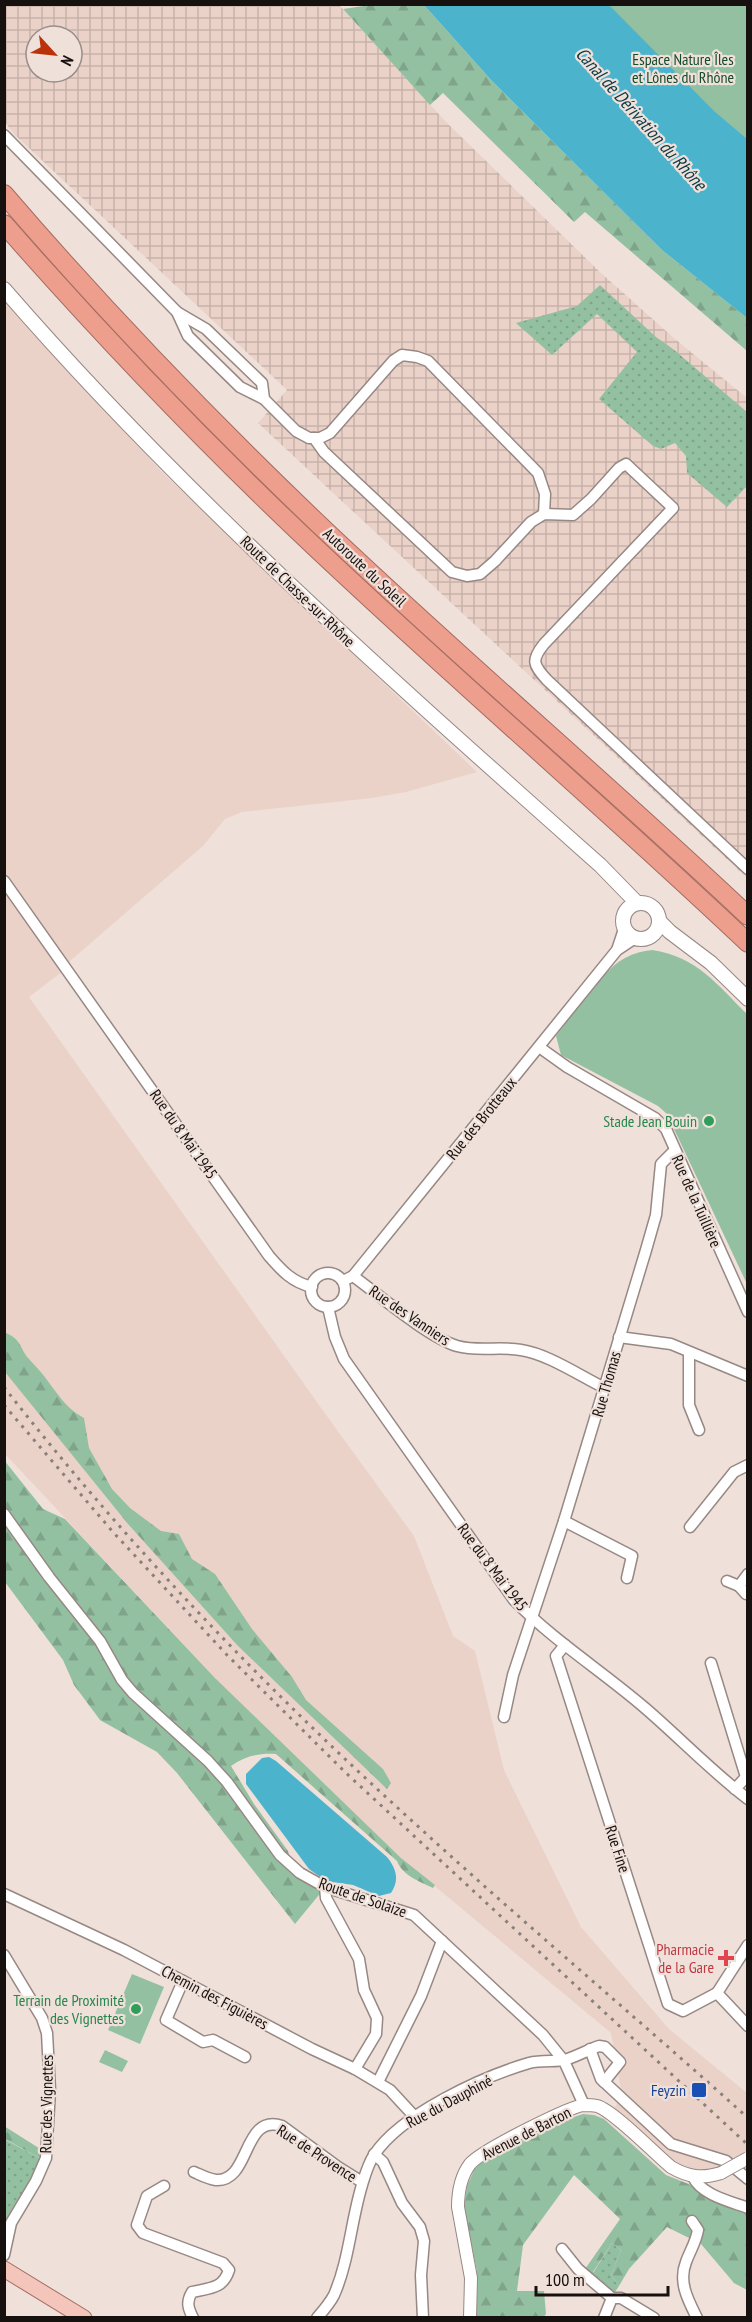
<svg xmlns="http://www.w3.org/2000/svg" width="752" height="2322" viewBox="0 0 752 2322" font-family="'PT Sans Narrow',sans-serif">
<style>
.built{fill:#ead2c9}
.industrial{fill:url(#industrial-grid);fill-rule:evenodd}
.grass{fill:url(#grass-dots)}
.forest{fill:url(#forest-firs)}
.park{fill:#94c0a2}
.water{fill:#4cb3cd}
.lines{fill:none;stroke-linecap:round;stroke-linejoin:round}
.minor-casing{stroke:#978883;stroke-width:13}
.tertiary-casing{stroke:#978883;stroke-width:14}
.secondary-casing{stroke:#978883;stroke-width:16}
.primary-casing{stroke:#a26d61;stroke-width:17}
.motorway-casing{stroke:#a26d61;stroke-width:20}
.minor{stroke:#fff;stroke-width:10}
.tertiary{stroke:#fff;stroke-width:12}
.secondary{stroke:#fff;stroke-width:14}
.primary{stroke:#f4c5bb;stroke-width:15}
.motorway{stroke:#ed9e8d;stroke-width:18}
.rail{stroke:#8a807b;stroke-width:3;stroke-dasharray:3 6;stroke-linecap:butt}
.tertiary-bridge-casing{stroke:#978883;stroke-width:14;stroke-linecap:butt}
.tertiary-bridge{stroke:#fff;stroke-width:12}
.leisure-dot{fill:#2e9e5b;stroke:#f0e0da;stroke-width:2}
.health-dot{fill:#e0444e;stroke:#f0e0da;stroke-width:2}
.transit-dot{fill:#1a4fb4;stroke:#f0e0da;stroke-width:2}
.labels{text-anchor:middle;stroke-width:4.5;stroke-linejoin:round;paint-order:stroke}
.park-label{font-size:16px;fill:#124b2b;stroke:#f0e0da}
.street-label{font-size:16px;fill:#16110f;stroke:#f0e0da}
.leisure-label{font-size:16px;fill:#27864d;stroke:#f0e0da;text-anchor:end}
.health-label{font-size:16px;fill:#be3a42;stroke:#f0e0da;text-anchor:end}
.transit-label{font-size:16px;fill:#164399;stroke:#f0e0da;text-anchor:end}
.water-label{font-size:18px;font-style:italic;fill:#093a45;stroke:#f0e0da}
</style>
<defs>
<pattern id="industrial-grid" width="8" height="8" patternUnits="userSpaceOnUse" patternTransform="scale(1.5)"><rect width="8" height="8" fill="#ead2c9"/><path d="M0 4h8M4 0v8" fill="none" stroke="#c8b3ab"/></pattern>
<pattern id="grass-dots" width="8" height="8" patternUnits="userSpaceOnUse" patternTransform="scale(1.5)"><rect width="8" height="8" fill="#94c0a2"/><path d="M2 2h.1M6 6h.1" fill="none" stroke="#7fa48a" stroke-width="1.8" stroke-linecap="round"/></pattern>
<pattern id="forest-firs" width="22" height="20" patternUnits="userSpaceOnUse" patternTransform="scale(1.5)"><rect width="22" height="20" fill="#94c0a2"/><path d="M5 1l3.5 6h-7zM16 11l3.5 6h-7z" fill="#7fa48a"/></pattern>
</defs>
<rect width="100%" height="100%" fill="#f0e0da"/>
<path class="built" d="M5,301l157,171 315,300 -71,20 -34,6 -130,14 -17,7 -22,27 -133,115 -7,10 -34,26 295,415 90,124 39,100 22,15 29,119 77,157 88,102 78,64v74l-13,7 -9,-8 -24,5 -26,-8 -61,-55 8,-12 -11,-63 -210,-175 -102,-97 -84,-83 -210,-224z"/>
<path class="industrial" d="M4,5h335l107,117 155,151 74,66 72,59v480l-489,-455 29,-33 -273,-256 -9,-12zM36,36h36v36h-36z"/>
<g class="grass">
<path d="M600,285l56,52 17,12 74,63v74l-20,21 -40,-34 -1,-17 -11,-13 -14,6 -8,-3 -54,-47 38,-47 -40,-38 -45,41 -36,-32 61,-17z"/>
<path d="M4,2139l39,21 -35,60 -4,-1z"/>
<path d="M612,2243l9,7 -10,25 8,11 -4,6 -11,-3 -11,-16z"/>
</g>
<g class="forest">
<path d="M377,4l47,1 68,76 170,169 85,68v33l-162,-139 -11,10 -131,-129 -13,12 -87,-96z"/>
<path d="M4,1332c19,8 15,16 25,27 3,4 7,7 10,11 15,17 24,37 45,48l5,30 23,41 18,19 31,23 18,3 13,25 23,15 37,55 40,48 14,23 77,69 8,14 -4,6 -149,-143 -110,-122 -123,-152z"/>
<path d="M4,1460l39,49 22,10 150,159 186,180 34,27 -2,3c-14,-7 -30,-12 -36,-27l-121,-107c-17,-1 -31,2 -45,12l23,38 34,47 6,24 29,15 -28,34 -118,-151 -20,-21 -57,-32 -26,-35 -11,-25 -58,-78z"/>
<path d="M583,2114l11,1 10,4 62,56 25,10 14,11 42,17v77l-13,-7 -33,-39 -34,-17 -38,42 -10,17 -8,-11 10,-25 -9,-7 -19,29 11,11v6l-21,-17 37,-53 -46,-44 -51,70 -6,46h27l2,23 -3,4 -68,-1 2,-46 -13,-62 3,-23 8,-18 15,-13 81,-37z"/>
<path d="M4,2126l38,24 1,10 -38,-21z"/>
</g>
<g class="park">
<path d="M542,5h205v229z"/>
<path d="M652,950c46,7 64,34 95,64v270l-80,-170 -9,-8 -97,-51 -5,-19c17,-22 46,-66 69,-78 9,-5 18,-7 27,-8z"/>
<path d="M132,1974l32,13 -24,57 -32,-14z"/>
<path d="M105,2050l23,11 -6,11 -23,-10z"/>
</g>
<g class="water">
<path d="M424,5h185l105,106 33,28v179l-85,-68 -170,-169z"/>
<path d="M269,1757l7,4 111,96c9,11 13,23 4,36l-12,3 -26,-11 -27,-4 -17,-12 -63,-85v-10l16,-16z"/>
</g>
<g class="lines">
<g class="minor-casing">
<g id="minor">
<path d="M4,135l173,177 11,24 52,51 24,12 32,32 13,7h11l10,-5 63,-72 9,-6 15,2 11,4 110,112 7,21 -1,20"/>
<path d="M177,312l29,17 56,54 2,16"/>
<path d="M314,438l10,14 128,120 15,4 13,-2 15,-13 36,-39 13,-8 29,1 18,-16 28,-31 7,-4 47,44 -129,136c-13,16 -11,21 3,36l201,189"/>
<path d="M4,881l265,375c13,15 23,26 43,31"/>
<path d="M617,950l7,-21"/>
<path d="M539,1047l28,20 88,51 11,11 82,183"/>
<circle cx="328" cy="1290" r="17"/>
<path d="M353,1276c26,19 75,61 104,70 21,6 43,0 64,4 27,4 59,26 84,38"/>
<path d="M343,1281l10,-5 264,-326 18,-12"/>
<path d="M328,1307l7,30 9,22 170,241c40,41 88,71 131,108 35,30 66,63 103,91"/>
<path d="M619,1337l52,7 77,32"/>
<path d="M689,1352v53l10,25"/>
<path d="M4,1514l45,63 51,64 22,39 11,13 75,68 19,21 53,73 20,18 25,14 89,28 129,120 21,26 20,44"/>
<path d="M564,1521l68,35 -5,22"/>
<path d="M690,1527l44,-55 14,-7"/>
<path d="M727,1581l12,5"/>
<path d="M746,1594l-7,-8 9,-12"/>
<path d="M565,1645l-9,11 112,348 15,7 34,-18"/>
<path d="M711,1663l35,114 -11,12"/>
<path d="M504,1717l9,-42 51,-154 82,-271 10,-35 5,-51 13,-13"/>
<path d="M325,1887l1,11 33,61 5,31 13,28 -1,16 -21,35"/>
<path d="M4,1894l120,56 188,99 43,20 35,21 24,26"/>
<path d="M4,1955l38,63 5,15 3,57 -4,68 -10,23 -25,42 -7,32"/>
<path d="M183,1981l-17,39 37,22 10,-2 32,17"/>
<path d="M717,1993l31,-48"/>
<path d="M717,1993l31,33"/>
<path d="M590,2049l11,30 70,65 55,17 22,18"/>
<path d="M378,2082l43,-86 21,-55"/>
<path d="M374,2154l9,8 19,41 18,24 4,14 -3,34 2,43"/>
<path d="M194,2172c7,3 14,7 22,8 35,2 26,-67 66,-54l56,41 24,15"/>
<path d="M693,2177c9,18 36,24 55,31"/>
<path d="M164,2186l-17,10 -10,29 6,8 80,30 6,7c-6,19 -19,18 -37,22 -6,10 -4,16 1,26"/>
<path d="M692,2221l6,9c-2,12 -8,21 -12,32 -8,20 2,38 11,56"/>
<path d="M562,2249l16,20 34,29h9l33,20"/>
<path d="M317,2318c6,-7 13,-15 17,-23 15,-34 17,-74 28,-110 3,-10 6,-21 12,-30 27,-41 108,-78 155,-92 12,-3 28,-1 36,-3 12,-4 23,-10 34,-14l6,1 15,15 -16,20"/>
<path d="M604,2318l8,-20"/>
</g>
</g>
<g class="tertiary-casing">
<path id="tertiary" d="M470,2318l1,-40 -13,-71c0,-15 3,-31 12,-43 12,-14 95,-55 113,-59 5,0 10,0 14,1 17,5 58,48 74,61 17,10 31,12 50,6"/>
</g>
<g class="secondary-casing">
<g id="secondary">
<path d="M4,289c181,209 389,392 596,576l37,38"/>
<circle cx="641" cy="921" r="18"/>
<path d="M659,921l11,11 41,31 37,36"/>
</g>
</g>
<g class="primary-casing">
<path id="primary" d="M4,2269l80,49"/>
</g>
<g class="motorway-casing">
<g id="motorway">
<path d="M4,194c96,112 199,219 305,321 143,137 295,265 439,401"/>
<path d="M4,224c94,107 192,210 295,308 147,140 301,271 449,411"/>
</g>
</g>
<use href="#minor" class="minor"/>
<use href="#tertiary" class="tertiary"/>
<use href="#secondary" class="secondary"/>
<use href="#primary" class="primary"/>
<use href="#motorway" class="motorway"/>
<g class="rail">
<path d="M4,1387c120,154 261,301 406,432 111,102 226,198 338,299"/>
<path d="M4,1405l109,127 114,123 119,118 402,372"/>
</g>
<g class="tertiary-bridge-casing">
<path id="tertiary-bridge" d="M721,2173l27,-15"/>
</g>
<use href="#tertiary-bridge" class="tertiary-bridge"/>
</g>
<g class="leisure-dot">
<circle cx="709" cy="1121" r="6"/>
<circle cx="136" cy="2009" r="6"/>
</g>
<path class="health-dot" d="M723 1949h6v6h6v6h-6v6h-6v-6h-6v-6h6z"/>
<rect class="transit-dot" x="691" y="2082" width="16" height="16" rx="3"/>
<g class="labels">
<g class="park-label">
<text x="683" y="65">Espace Nature Îles<tspan x="683" dy="18">et Lônes du Rhône</tspan></text>
</g>
<g class="street-label">
<text transform="translate(365 567) rotate(43)" y="6">Autoroute du Soleil</text>
<text transform="translate(298 591) rotate(44)" y="6">Route de Chasse-sur-Rhône</text>
<text transform="translate(481 1118) rotate(-51)" y="6">Rue des Brotteaux</text>
<text transform="translate(184 1134) rotate(55)" y="6">Rue du 8 Mai 1945</text>
<text transform="translate(697 1201) rotate(66)" y="6">Rue de la Tuillière</text>
<text transform="translate(410 1315) rotate(34)" y="6">Rue des Vanniers</text>
<text transform="translate(606 1384) rotate(-74)" y="6">Rue Thomas</text>
<text transform="translate(493 1567) rotate(53)" y="6">Rue du 8 Mai 1945</text>
<text transform="translate(618 1849) rotate(72)" y="6">Rue Fine</text>
<text transform="translate(363 1897) rotate(19)" y="6">Route de Solaize</text>
<text transform="translate(215 1997) rotate(28)" y="6">Chemin des Figuières</text>
<text transform="translate(449 2101) rotate(-28)" y="6">Rue du Dauphiné</text>
<text transform="translate(46 2104) rotate(-89)" y="6">Rue des Vignettes</text>
<text transform="translate(526 2133) rotate(-27)" y="6">Avenue de Barton</text>
<text transform="translate(317 2153) rotate(33)" y="6">Rue de Provence</text>
</g>
<g class="leisure-label">
<text x="697" y="1127">Stade Jean Bouin</text>
<text x="124" y="2006">Terrain de Proximité<tspan x="124" dy="18">des Vignettes</tspan></text>
</g>
<g class="health-label">
<text x="714" y="1955">Pharmacie<tspan x="714" dy="18">de la Gare</tspan></text>
</g>
<g class="transit-label">
<text x="686" y="2096">Feyzin</text>
</g>
<g class="water-label">
<text transform="translate(641 119) rotate(48)" y="6">Canal de Dérivation du Rhône</text>
</g>
</g>
<rect width="752" height="2322" fill="none" stroke="#16110f" stroke-width="12"/>
<g transform="translate(54 54) rotate(117)"><circle r="28" fill="#f0e0da" stroke="#998d89" stroke-width="1.5"/>
<path d="M0-4.5L10 22L0 15L-10 22Z" fill="#bb3109"/>
<text y="-9" font-size="16" font-weight="bold" text-anchor="middle" fill="#16110f">N</text>
</g>
<path d="M536 2286v9h132v-9" fill="none" stroke="#16110f" stroke-width="3"/>
<text x="545" y="2286" font-size="18" fill="#16110f" stroke="#f0e0da" stroke-width="4.5" paint-order="stroke">100 m</text>
</svg>
